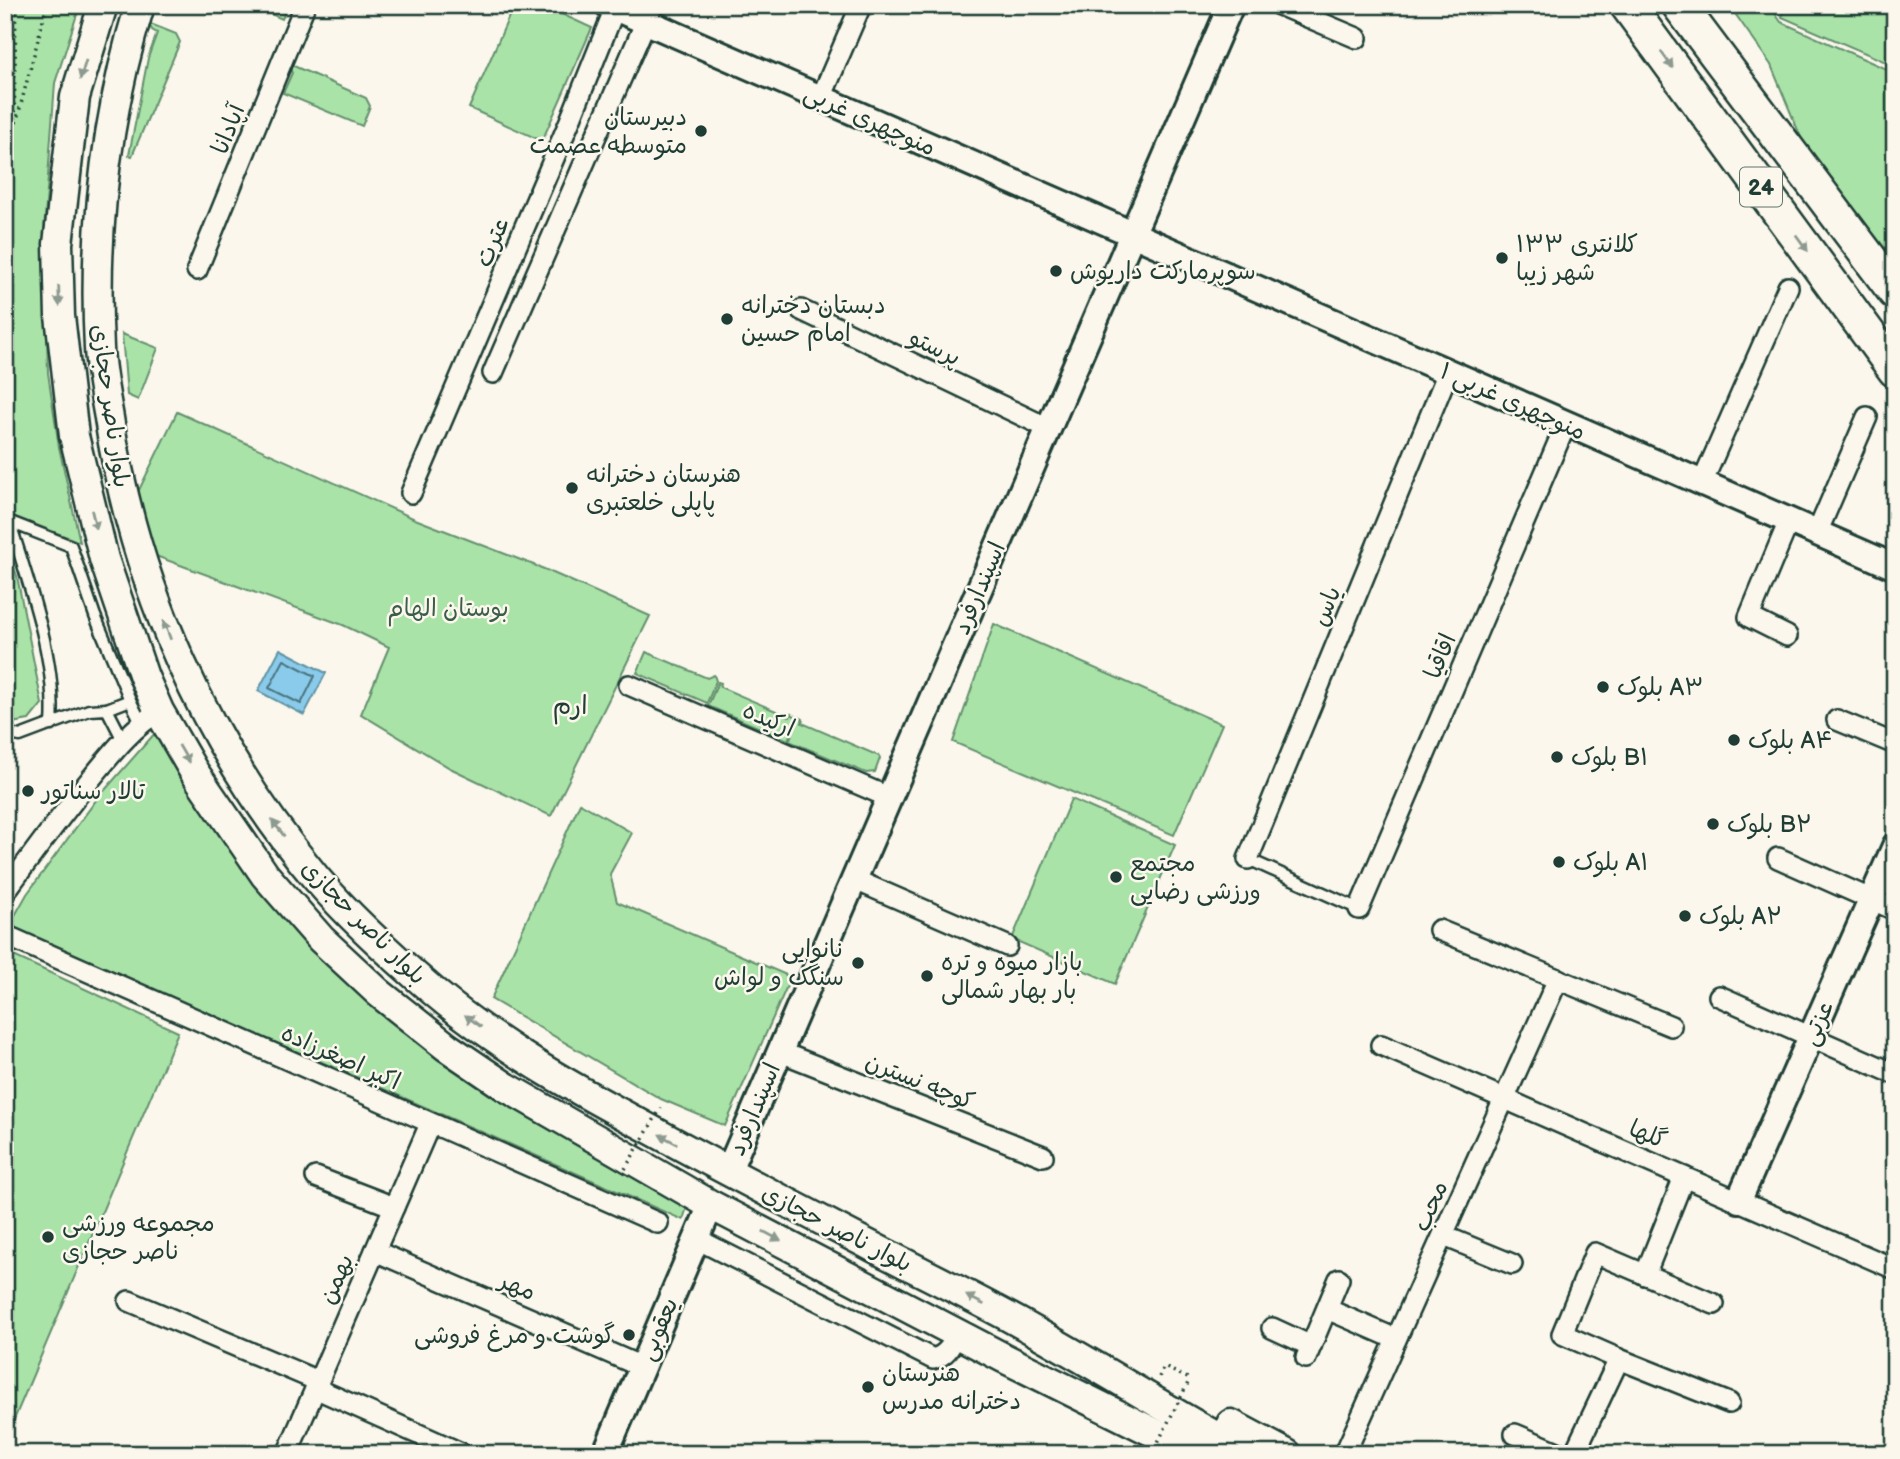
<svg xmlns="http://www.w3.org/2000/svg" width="1900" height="1459" viewBox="0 0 1900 1459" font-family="'Balsamiq Sans','Playpen Sans Arabic',sans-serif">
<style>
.green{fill:#aae3a8;stroke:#64906e;stroke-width:2}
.water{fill:#8acaeb;stroke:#5f92a2;stroke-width:2}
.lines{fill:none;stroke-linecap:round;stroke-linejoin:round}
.shore{stroke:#4a757d;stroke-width:2}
.service-casing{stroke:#1f3d34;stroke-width:15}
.minor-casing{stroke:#1f3d34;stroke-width:24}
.tertiary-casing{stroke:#1f3d34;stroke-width:30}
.secondary-casing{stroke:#1f3d34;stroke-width:33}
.trunk-casing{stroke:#1f3d34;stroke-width:38}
.path{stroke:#1f3d34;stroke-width:3.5;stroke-dasharray:2 5;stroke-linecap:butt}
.service{stroke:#fbf7ec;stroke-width:10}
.minor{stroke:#fbf7ec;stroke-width:19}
.tertiary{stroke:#fbf7ec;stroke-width:24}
.secondary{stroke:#fbf7ec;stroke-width:28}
.trunk{stroke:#fbf7ec;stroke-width:33}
.path-bridge{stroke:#1f3d34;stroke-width:3.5;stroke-dasharray:2 5;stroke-linecap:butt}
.oneway{fill:#8d9a90}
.poi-dot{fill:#1f3d34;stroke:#fbf7ec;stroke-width:2.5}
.labels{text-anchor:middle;stroke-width:5;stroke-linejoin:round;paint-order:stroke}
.shield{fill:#fbf7ec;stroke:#61756b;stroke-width:2}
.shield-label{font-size:23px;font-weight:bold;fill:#1f3d34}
.poi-label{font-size:24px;fill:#1f3d34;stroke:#fbf7ec;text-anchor:start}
.street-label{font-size:24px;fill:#1f3d34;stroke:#fbf7ec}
.park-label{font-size:24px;fill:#3b5e4b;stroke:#fbf7ec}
.neighbourhood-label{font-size:26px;fill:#1f3d34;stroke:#fbf7ec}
</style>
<rect width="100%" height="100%" fill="#fbf7ec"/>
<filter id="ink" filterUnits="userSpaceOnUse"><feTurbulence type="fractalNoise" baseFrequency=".0143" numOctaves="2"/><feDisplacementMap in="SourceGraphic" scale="14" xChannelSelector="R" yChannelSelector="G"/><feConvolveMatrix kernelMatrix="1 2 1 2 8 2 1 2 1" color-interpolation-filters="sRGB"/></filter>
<g filter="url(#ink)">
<g class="green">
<path d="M5,5h75l-25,78 -11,148 4,142 11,74 21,95 -75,-29z"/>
<path d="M251,5h37l-6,14z"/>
<path d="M514,5h28l50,23 -50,113 -73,-33z"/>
<path d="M1729,5h40l12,17 114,51v201l-86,-117 -38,-92z"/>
<path d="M1786,5h109v61l-113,-49z"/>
<path d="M148,23l28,11 4,8 -48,114 -3,-1 19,-97 9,-25 -5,-3z"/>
<path d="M287,63l79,35 4,8 -8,20 -79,-33 9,-20z"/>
<path d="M122,334l36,14 -20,52 -11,-5z"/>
<path d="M177,412l238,107 129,50 106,47 -99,200 -101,-48 -89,-54 28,-67 -46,-22 -190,-70 -16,-61z"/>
<path d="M5,543l12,33 25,128 -13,16 -24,4z"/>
<path d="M994,624l228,100 -48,111 -221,-93z"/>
<path d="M646,652l61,26 7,-3 2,6 -9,22 -70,-30z"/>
<path d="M718,682l3,1 -1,4 70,30 1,-3 6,3 -9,23 -80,-34z"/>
<path d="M799,717l4,2 -1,4 77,33 1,2 -5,14 -9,1 -77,-32z"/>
<path d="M156,732l58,95 43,60 47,52 68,66 57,45 258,157 -4,13 -345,-151 -323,-136 -2,-14 14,-25 70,-95z"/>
<path d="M1071,799l104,46 -60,139 -103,-45z"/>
<path d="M580,803l52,30 -22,41 7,28 174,75 -66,149 -64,-27 -170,-100z"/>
<path d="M5,952l173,80 -173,409z"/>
</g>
<path class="water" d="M280,649l46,24 -22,42 -46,-24z"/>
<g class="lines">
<path class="shore" d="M284,660l31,16 -14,28 -32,-16z"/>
<g class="service-casing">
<g id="service">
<path d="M5,520l66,26 24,70 35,84 -23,9"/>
<path d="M8,525l2,-2c19,63 47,136 42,202"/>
<path d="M130,700l11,22"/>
<path d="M5,733l15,3 69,-26 18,-1 16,31"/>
<path d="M1248,859l111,50"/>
</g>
</g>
<g class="minor-casing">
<g id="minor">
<path d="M1279,5l78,33"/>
<path d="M821,98l40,-93"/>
<path d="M197,270l108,-265"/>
<path d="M801,310l247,118"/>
<path d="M493,373l160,-368"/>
<path d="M1702,483l86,-196"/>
<path d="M411,493l158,-370 46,-115"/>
<path d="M1817,533l50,-116"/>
<path d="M1787,636l-38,-19 40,-96"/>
<path d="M629,685l259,112"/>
<path d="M1837,720l58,24"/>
<path d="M1778,858l117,52"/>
<path d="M1248,859l200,-487"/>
<path d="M853,879l154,67"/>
<path d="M5,892c29,-40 58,-79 89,-117 20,-24 38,-47 65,-64"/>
<path d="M1359,909l207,-485"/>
<path d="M1439,930l232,96"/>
<path d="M5,935l653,288"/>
<path d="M1719,996l176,78"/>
<path d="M1381,1045l514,224"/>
<path d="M778,1051l265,105"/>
<path d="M316,1177l78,30"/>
<path d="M1444,1236l68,28"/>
<path d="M697,1239l236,120c14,-4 18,-13 24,-25"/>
<path d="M375,1251l267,116"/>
<path d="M1645,1275l39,-98"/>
<path d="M129,1301l189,80"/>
<path d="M1714,1304l-119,-51 -33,81 57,25 110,44"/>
<path d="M1327,1309l69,30"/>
<path d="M1272,1328l39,18"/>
<path d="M1306,1358l33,-79"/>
<path d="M315,1388l148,66"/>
<path d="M1515,1434l47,20"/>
<path d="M1345,1453l213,-474"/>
<path d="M287,1454l143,-330"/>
<path d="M1574,1454l45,-95"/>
</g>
</g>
<g class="tertiary-casing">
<g id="tertiary">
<path d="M608,5l1287,562"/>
<path d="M728,1172l503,-1167"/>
<path d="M1739,1200l156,-354"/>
<path d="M605,1454l106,-249"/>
</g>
</g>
<g class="secondary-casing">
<g id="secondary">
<path d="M103,5l-28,92 -17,147 2,72 14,120 30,123 40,118 15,34 34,59 72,105 56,64 58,54 68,54 59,40 205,118 293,153 193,96"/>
<path d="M140,5c-34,111 -47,227 -41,343 1,23 6,47 10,70 25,168 98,330 207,460 35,41 76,78 117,113 65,55 140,97 215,137 74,41 150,80 225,119 48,25 98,49 145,75 78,43 152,90 230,132"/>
<path d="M1231,1424l56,30"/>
</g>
</g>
<g class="trunk-casing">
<g id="trunk">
<path d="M1627,5l268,365"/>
<path d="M1679,5l216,287"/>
</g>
</g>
<g class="path">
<path d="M16,123l31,-118"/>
<path d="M5,137l9,-9 2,-123"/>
<path d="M1159,1377l5,-10 26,12"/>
</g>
<use href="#service" class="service"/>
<use href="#minor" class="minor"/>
<use href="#tertiary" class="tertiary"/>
<use href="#secondary" class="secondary"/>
<use href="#trunk" class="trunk"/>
<g class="path-bridge">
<path d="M625,1169l36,-61"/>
<path d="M1152,1454l38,-75"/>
</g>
</g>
<defs><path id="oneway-solid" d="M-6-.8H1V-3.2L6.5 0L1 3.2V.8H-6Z" transform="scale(1.75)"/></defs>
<g class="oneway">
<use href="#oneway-solid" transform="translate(1667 60) rotate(54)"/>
<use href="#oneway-solid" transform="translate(83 70) rotate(107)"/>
<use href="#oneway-solid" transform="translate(1802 243) rotate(54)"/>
<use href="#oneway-solid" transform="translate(59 296) rotate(88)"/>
<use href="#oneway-solid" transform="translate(94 520) rotate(76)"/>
<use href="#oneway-solid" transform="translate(167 630) rotate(-111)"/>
<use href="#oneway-solid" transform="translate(184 754) rotate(60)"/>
<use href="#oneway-solid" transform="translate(278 828) rotate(-128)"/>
<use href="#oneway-solid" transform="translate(473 1021) rotate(-144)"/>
<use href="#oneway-solid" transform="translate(668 1139) rotate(-152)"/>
<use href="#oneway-solid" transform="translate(772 1236) rotate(28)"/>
<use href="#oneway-solid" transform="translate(975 1300) rotate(-153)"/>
</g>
</g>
<g class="poi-dot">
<circle cx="701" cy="131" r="7"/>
<circle cx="1502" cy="258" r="7"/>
<circle cx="1056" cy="271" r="7"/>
<circle cx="727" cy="319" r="7"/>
<circle cx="572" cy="488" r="7"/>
<circle cx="1603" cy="687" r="7"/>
<circle cx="1734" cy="740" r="7"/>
<circle cx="1557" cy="757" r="7"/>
<circle cx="28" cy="791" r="7"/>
<circle cx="1713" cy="824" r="7"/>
<circle cx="1559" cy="862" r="7"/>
<circle cx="1116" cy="877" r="7"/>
<circle cx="1685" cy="916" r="7"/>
<circle cx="858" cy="963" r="7"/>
<circle cx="927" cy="976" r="7"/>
<circle cx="48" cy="1237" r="7"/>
<circle cx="629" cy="1335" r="7"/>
<circle cx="868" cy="1387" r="7"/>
</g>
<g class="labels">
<rect class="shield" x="1740" y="167.5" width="42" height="39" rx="5"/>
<g class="shield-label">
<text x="1761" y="195">24</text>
</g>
<g class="poi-label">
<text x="687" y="125" text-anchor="end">دبیرستان<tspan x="687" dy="28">متوسطه عصمت</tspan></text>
<text x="1516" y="252">کلانتری ۱۳۳<tspan x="1516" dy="28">شهر زیبا</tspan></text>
<text x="1070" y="279">سوپرمارکت داریوش</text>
<text x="741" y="313">دبستان دخترانه<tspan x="741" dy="28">امام حسین</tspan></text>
<text x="586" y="482">هنرستان دخترانه<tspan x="586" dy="28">پاپلی خلعتبری</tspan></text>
<text x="1617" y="695">بلوک A۳</text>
<text x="1748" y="748">بلوک A۴</text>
<text x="1571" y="765">بلوک B۱</text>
<text x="42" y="799">تالار سناتور</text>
<text x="1727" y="832">بلوک B۲</text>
<text x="1573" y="870">بلوک A۱</text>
<text x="1130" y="871">مجتمع<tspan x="1130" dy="28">ورزشی رضایی</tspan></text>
<text x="1699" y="924">بلوک A۲</text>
<text x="844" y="957" text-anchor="end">نانوایی<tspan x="844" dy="28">سنگک و لواش</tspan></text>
<text x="941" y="970">بازار میوه و تره<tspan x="941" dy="28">بار بهار شمالی</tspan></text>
<text x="62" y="1231">مجموعه ورزشی<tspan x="62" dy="28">ناصر حجازی</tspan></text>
<text x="615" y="1343" text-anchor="end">گوشت و مرغ فروشی</text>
<text x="882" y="1381">هنرستان<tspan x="882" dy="28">دخترانه مدرس</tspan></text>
</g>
<g class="street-label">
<text transform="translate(870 120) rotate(24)" y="8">منوچهری غربی</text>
<text transform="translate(228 129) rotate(-68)" y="8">آپادانا</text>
<text transform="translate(492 242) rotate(-67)" y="8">عترت</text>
<text transform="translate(935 347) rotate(26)" y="8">پرستو</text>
<text transform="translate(1513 401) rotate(24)" y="8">منوچهری غربی ۱</text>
<text transform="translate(111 406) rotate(82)" y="8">بلوار ناصر حجازی</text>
<text transform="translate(979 588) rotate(-67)" y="8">اسپندارفرد</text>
<text transform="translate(1326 606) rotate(-68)" y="8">یاس</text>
<text transform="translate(1440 656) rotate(-67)" y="8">اقاقیا</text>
<text transform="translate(769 719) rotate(23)" y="8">ارکیده</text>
<text transform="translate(364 922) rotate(45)" y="8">بلوار ناصر حجازی</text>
<text transform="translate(1817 1023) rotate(-66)" y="8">عزتی</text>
<text transform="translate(341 1057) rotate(24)" y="8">اکبر اصغرزاده</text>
<text transform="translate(920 1081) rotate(22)" y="8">کوچه نسترن</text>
<text transform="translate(754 1109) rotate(-67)" y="8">اسپندارفرد</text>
<text transform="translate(1648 1134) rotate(23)" y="8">گلها</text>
<text transform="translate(1430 1206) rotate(-66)" y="8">محب</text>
<text transform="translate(837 1228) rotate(27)" y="8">بلوار ناصر حجازی</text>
<text transform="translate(336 1279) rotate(-66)" y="8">بهمن</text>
<text transform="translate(518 1286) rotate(23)" y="8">مهر</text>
<text transform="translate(658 1329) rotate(-67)" y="8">یعقوبی</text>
</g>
<g class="park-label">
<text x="448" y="616">بوستان الهام</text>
</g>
<g class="neighbourhood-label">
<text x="570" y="714">ارم</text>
</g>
</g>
<rect width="1900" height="1459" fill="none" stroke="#fbf7ec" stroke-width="28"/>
<rect x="14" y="14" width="1872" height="1431" fill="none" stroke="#1f3d34" stroke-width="2.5" filter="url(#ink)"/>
</svg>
